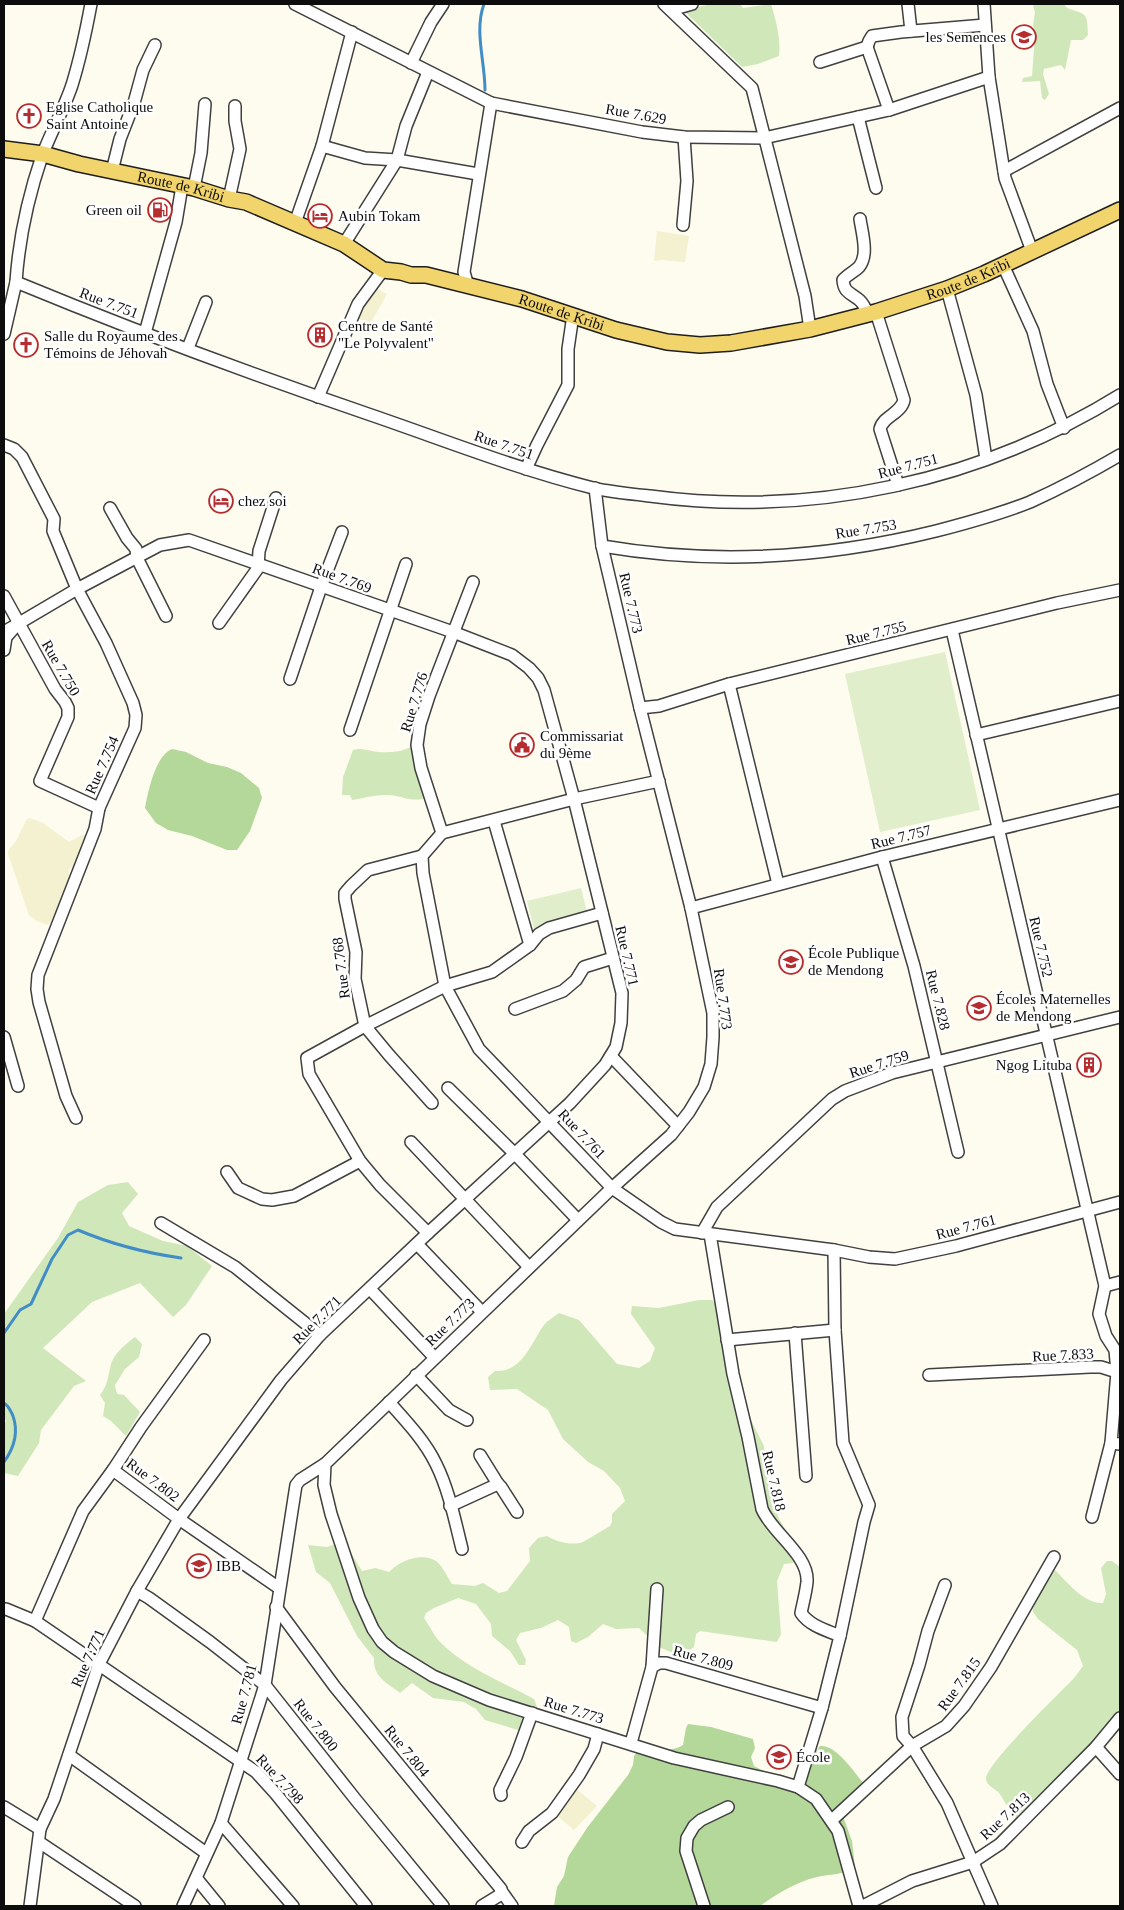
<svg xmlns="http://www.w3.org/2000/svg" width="1124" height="1910" viewBox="0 0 1124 1910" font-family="Georgia,serif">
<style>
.farmland{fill:#f3f1d0}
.green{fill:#d0e7ba}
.forest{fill:#b4d79a}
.pitch{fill:#e1eecb}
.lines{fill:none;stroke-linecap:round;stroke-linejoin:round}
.stream{stroke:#418ec6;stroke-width:3}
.minor-casing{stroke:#404040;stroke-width:14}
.major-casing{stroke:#1e1e1e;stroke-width:18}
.minor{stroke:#fff;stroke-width:11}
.major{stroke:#f1d46c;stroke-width:15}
.labels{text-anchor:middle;stroke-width:5;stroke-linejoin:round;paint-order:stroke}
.poi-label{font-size:15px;fill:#0d0d0d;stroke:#fff;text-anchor:start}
.street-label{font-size:15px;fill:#0d0d0d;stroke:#fff}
</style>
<rect width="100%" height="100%" fill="#fefbef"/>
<g class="farmland">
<path d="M657,231l32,5 -4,26 -23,-2 -8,1z"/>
<path d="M372,286l15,8 -17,30 -17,-8z"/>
<path d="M30,818l13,5 26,19 13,-7h4l-11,30 -6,4v9l-9,27 -10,18 -3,2 -10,-4 -8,-6 -21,-61v-3l8,-10 11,-22z"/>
<path d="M574,1787l23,19 -23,24 -20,-17z"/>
</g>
<g class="green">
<path d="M710,4h30l3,4 28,-4c5,17 10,34 8,52l-21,8 -16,3 -58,-56z"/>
<path d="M1033,4h31l3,4c21,7 20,5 21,27l-5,5h-12l-6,30 -4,-5 -17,4 -1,5 6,20 -4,6 -3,-2 -2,-17 -18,1 1,-4 9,-2 3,-42 -2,-9 2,-12z"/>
<path d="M411,747l3,3 11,48c-13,5 -26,-4 -40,-3 -11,0 -22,3 -33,5l-2,-5h-8l1,-18 10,-27c9,-3 16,1 25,2 12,1 22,0 33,-5z"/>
<path d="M128,1182l10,12 -16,19 7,13 34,15 24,5 25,20 -26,39 -13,12 -33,-34 -48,19 -49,46 43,33 -12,5 -33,44 -2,13 -21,33 -14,-3v-47l2,-6h-2v-106l54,-76 20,-36 30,-17z"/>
<path d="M699,1300h13l3,3 9,38 10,15 17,64 13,26 3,34 12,39 16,26 1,14 -3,4 -9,1 -7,17 4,53 -4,8 -77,-11 -4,3 -2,13 -14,9 -21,-9 -20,-19 -23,1 -13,-5 -15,13 -12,6 -5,-2 -2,-14 -11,-7 -17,8 -21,5 -4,7 10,20 -1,5h-6l-9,-14 -18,-15 -1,-12 -15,-20 -18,-6 -24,10 -8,5 -2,5c5,7 9,16 15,23 25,26 63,41 95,58l3,8 -12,25 -40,-12 -9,-11 -12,-7 -31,-4 -21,-15 -12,10c-14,-11 -27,-16 -26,-35l-17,-22 -27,-53 -14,-11 -8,-27 19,2 17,-6 18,30 13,-3 14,4c11,-11 31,-20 47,-11 6,4 12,17 16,23l23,2 8,-3 16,10 8,-2 23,-30 -1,-13 9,-10 9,-2c10,6 25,10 36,6l27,-16 2,-4v-8l13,-13 -5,-13 -16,-17 -16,-9 -25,-23 -15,-29 -31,-21 -27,1 -2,-13 7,-6c27,2 36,-28 49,-46 4,-5 10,-8 15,-12l20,7 38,44 22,4 11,-7 5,-13 -24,-34 1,-8 27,2z"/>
<path d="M135,1337l7,7 -3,13 -14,12 -10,16 1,6 2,3 6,1 16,17 -14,24 -15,-15 -8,-5 2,-13 -5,-8c8,-10 8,-19 11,-31 4,-12 15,-20 24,-27z"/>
<path d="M1107,1561h5l8,6v151l-100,103c-10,-8 -14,-18 -21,-28 -3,-4 -12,-7 -13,-13 -3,-14 76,-89 89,-103l8,-11 -6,-16 -39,-31 -5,-7 -1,-9 23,-33c12,12 29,34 48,33l3,-9 -5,-26z"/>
</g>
<g class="forest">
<path d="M172,749l14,3 22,11 19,4 14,6 18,15 3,10 -12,33 -13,19h-10l-35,-14 -24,-6 -12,-7 -11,-15c3,-16 10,-52 27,-59z"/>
<path d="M688,1724l23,3 42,12 2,9 -4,9 3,9 16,8 27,7 23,-35c16,-2 35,27 44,38l-22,22 2,13 8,22 3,26c-12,8 -25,7 -38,10 -21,5 -40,17 -57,29h-206l3,-19 7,-11 4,-19 19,-29 41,-53 5,-10 1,-9 10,-14c14,5 25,12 39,3l3,-17z"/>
</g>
<g class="pitch">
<path d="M945,652l35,158 -100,22 -35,-158z"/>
<path d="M581,888l8,32 -54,13 -8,-32z"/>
</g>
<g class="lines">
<g class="stream">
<path d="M484,4c-10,27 1,57 1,86"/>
<path d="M4,1333l16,-23 11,-6 21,-45 16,-24 10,-5c33,14 68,23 103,28"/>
<path d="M4,1403c5,3 6,7 9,13 6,17 1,32 -9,46"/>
</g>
<g class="minor-casing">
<g id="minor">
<path d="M91,4c-5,27 -11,55 -19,81 -8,24 -21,47 -30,71 -14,41 -23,82 -26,126 116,48 235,92 355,133 73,25 146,54 222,73 18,4 38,6 57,8 163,22 331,-15 470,-101"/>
<path d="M295,4l196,99 151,29 42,5 80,1 125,-28 100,-33"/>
<path d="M664,4l88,84 53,208 5,33"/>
<path d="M908,4l3,27"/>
<path d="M984,4l5,73 16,101 27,73"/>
<path d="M671,10l21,-6"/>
<path d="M867,47l2,-6 3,-5 29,-4 84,-7"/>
<path d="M820,62l47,-15 22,63"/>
<path d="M411,63l20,-41 12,-18"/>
<path d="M858,117l18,71"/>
<path d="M322,146l43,12 32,2 81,14"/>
<path d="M112,171l8,-32 14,-36 9,-33 12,-25"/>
<path d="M1004,171l116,-63"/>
<path d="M194,188l7,-35 4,-49"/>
<path d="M229,199l11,-50 -5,-28v-15"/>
<path d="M860,219c2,14 9,36 -1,48 -5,5 -11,7 -16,13 1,12 6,12 15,19 5,3 7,9 10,15"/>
<path d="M295,223l27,-77 30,-114"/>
<path d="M683,225l4,-44 -3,-44"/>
<path d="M344,244l53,-84 9,-34 22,-54"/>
<path d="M1003,265l30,66 14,53 17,44"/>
<path d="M468,286l-4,-14 27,-169"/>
<path d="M947,289l29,106 10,64"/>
<path d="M876,312l28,88c-3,14 -21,16 -24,29l18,56"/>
<path d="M145,333l31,-111 6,-36"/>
<path d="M4,334l12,-52"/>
<path d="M188,348l18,-46"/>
<path d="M318,397l40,-93 25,-34"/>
<path d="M4,445l10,4 8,8 32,62 -1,12 24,58 29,54 27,60 3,12 -1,13 -36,80 -4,21 -57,146 -1,14 2,13 27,94 10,22"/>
<path d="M526,469l11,-24 31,-60v-36l5,-34"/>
<path d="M595,488l7,58 38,162 51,200 22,105v24l-2,27 -7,23 -15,25 -18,23 -59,53 -287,276 -1,21 7,29 28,84 14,31 9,13 12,10 39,24 56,24 185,58 104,23 20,6 18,12 22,32 21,75"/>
<path d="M110,508l17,30 9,11 1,9 29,58"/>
<path d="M602,546c111,19 225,12 334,-15 31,-8 64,-17 94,-29 31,-14 61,-30 90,-47"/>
<path d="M4,596l51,93 10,13 3,6v9l-28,64 59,27"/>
<path d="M219,623l39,-55 1,-17 17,-53"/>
<path d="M952,630l153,656 -6,28 7,22 9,14 2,22"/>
<path d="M4,632l73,-43 83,-44 29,-5 264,92 59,23 17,13 9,10 6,12 30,109 48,194 -1,30 -5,24 -11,18 -35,38 -142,130 -108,102 -39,45 -102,139 -42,72 -38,73 -45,135 -14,30 -10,77"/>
<path d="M4,650l2,-13 8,-9"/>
<path d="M290,679l31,-92 21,-55"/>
<path d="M729,684l49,200"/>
<path d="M640,708l19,-2 70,-22 328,-81 63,-13"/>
<path d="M350,730l56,-166"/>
<path d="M976,735l144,-34"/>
<path d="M659,781l-85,18 -132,34 -20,23 1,17 22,113 34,63 133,139 49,34 14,7 159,21 35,7 26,2 61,-13 164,-44"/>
<path d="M494,821l36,124"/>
<path d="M442,833l-21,-65 -4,-23 3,-21 9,-28 44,-114"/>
<path d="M422,856l-54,14 -17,16 -6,7v6l11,53 -1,27 10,47 24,29 43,48"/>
<path d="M882,857l32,109 44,186"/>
<path d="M691,908l191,-51 238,-57"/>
<path d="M515,1009l48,-18 13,-11 8,-13 29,-9"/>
<path d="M4,1037l14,49"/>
<path d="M611,1056l67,70"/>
<path d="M448,1088l67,66 63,66"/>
<path d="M411,1142l118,125"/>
<path d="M227,1172l11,16 24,11 10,1 22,-4 66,-35"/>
<path d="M161,1223l74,44 85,68"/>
<path d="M428,1233l-48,-48 -20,-24 -51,-87 -2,-16 58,-32 80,-40 47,-14 38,-27 9,-11 10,-6 53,-15"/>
<path d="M702,1233l15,-26 115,-108 13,-8 47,-18 228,-56"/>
<path d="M710,1234l23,140 15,63 14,72c10,24 47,46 45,73 -1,10 -4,21 -6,31 9,13 25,17 39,23l-18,72 -24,79"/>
<path d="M417,1244l65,68"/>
<path d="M834,1250l1,80 8,113 26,62 -5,17 -24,114"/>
<path d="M1105,1286l15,-4"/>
<path d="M370,1289l64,68"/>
<path d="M795,1333l11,143"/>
<path d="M204,1340l-63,87 -28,43 66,49 100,69"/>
<path d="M727,1340l108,-10"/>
<path d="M416,1375l33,35 18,10"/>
<path d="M929,1375l161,-8h11l16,5 -6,71 9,1"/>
<path d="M389,1402c17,19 36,39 47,62 13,26 19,57 26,85"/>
<path d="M480,1455l18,29"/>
<path d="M450,1506l48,-22 3,3 16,25"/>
<path d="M1092,1517l19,-74"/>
<path d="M945,1585l-17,46 -9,34 -17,52 1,19 9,10 35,57 45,103"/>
<path d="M137,1591l12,7 61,44 55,43 91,115 87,106"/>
<path d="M276,1607l59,80 166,202 -1,6 -18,11"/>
<path d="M6,1609l29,12 221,151 20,22 90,112"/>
<path d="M35,1621l48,-110 30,-41"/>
<path d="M652,1667l5,-78"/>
<path d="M631,1743l21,-76 7,-4h7l156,45"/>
<path d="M1096,1747l24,27"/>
<path d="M69,1755l137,98"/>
<path d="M501,1795l-1,-5 16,-33 16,-44"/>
<path d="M4,1807l36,22"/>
<path d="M832,1820l80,-74 34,-20 18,-20 27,-39 63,-110"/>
<path d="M221,1823l72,83"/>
<path d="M39,1842l96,64"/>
<path d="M522,1842l7,-11 23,-18 27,-38 15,-26 4,-15"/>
<path d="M197,1879l22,27"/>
<path d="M502,1892l10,14"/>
<path d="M183,1906l38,-83 44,-138 31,-200 4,-5 25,-16"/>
<path d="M704,1906l-18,-55 1,-13 7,-12 7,-6 27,-13"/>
<path d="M863,1906l49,-25 61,-19 27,-18 96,-97 24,-29"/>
</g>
</g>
<g class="major-casing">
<g id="major">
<path id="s1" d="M4,149l39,5 36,10 115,24 35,11 17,3 98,42 39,26 18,2 10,3h15l96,24 94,31 51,12 33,3 31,-2 79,-14 66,-17 71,-23 37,-15 136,-64"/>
</g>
</g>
<use href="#minor" class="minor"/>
<use href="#major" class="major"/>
</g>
<defs>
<g id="school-ring" transform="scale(1.25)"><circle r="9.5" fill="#fff" stroke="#b62d30" stroke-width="1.5"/><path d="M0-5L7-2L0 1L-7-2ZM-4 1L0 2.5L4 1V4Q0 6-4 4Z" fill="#b62d30"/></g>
<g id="church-ring" transform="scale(1.25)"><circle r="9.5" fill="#fff" stroke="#b62d30" stroke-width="1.5"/><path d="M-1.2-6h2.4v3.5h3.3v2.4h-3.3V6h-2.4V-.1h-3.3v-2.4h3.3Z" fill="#b62d30"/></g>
<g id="fuel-ring" transform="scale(1.25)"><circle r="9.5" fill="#fff" stroke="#b62d30" stroke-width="1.5"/><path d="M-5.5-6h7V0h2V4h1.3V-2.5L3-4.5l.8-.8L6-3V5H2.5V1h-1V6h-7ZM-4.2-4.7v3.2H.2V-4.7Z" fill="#b62d30"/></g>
<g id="hotel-ring" transform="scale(1.25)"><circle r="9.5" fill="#fff" stroke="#b62d30" stroke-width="1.5"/><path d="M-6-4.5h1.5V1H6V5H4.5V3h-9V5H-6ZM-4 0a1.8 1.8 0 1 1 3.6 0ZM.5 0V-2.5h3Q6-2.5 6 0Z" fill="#b62d30"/></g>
<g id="building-ring" transform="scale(1.25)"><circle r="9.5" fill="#fff" stroke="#b62d30" stroke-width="1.5"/><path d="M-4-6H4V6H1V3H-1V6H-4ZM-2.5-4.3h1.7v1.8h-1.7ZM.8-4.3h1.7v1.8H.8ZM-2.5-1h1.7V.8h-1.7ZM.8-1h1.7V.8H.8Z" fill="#b62d30"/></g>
<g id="civic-ring" transform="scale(1.25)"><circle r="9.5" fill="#fff" stroke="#b62d30" stroke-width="1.5"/><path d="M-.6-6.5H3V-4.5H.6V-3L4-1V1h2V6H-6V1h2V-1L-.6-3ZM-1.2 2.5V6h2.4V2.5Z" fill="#b62d30"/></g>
</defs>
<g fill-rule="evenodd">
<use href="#school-ring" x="1024" y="37"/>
<use href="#church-ring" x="29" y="116"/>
<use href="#fuel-ring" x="160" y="210"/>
<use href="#hotel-ring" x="320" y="216"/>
<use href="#building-ring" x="320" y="335"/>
<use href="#church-ring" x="26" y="345"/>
<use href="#hotel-ring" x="221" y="501"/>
<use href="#civic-ring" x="522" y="745"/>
<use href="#school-ring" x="791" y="962"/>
<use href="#school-ring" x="979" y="1008"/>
<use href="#building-ring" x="1089" y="1065"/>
<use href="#school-ring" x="199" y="1566"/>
<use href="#school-ring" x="779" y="1757"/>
</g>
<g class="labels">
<g class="poi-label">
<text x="1006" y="42" text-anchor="end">les Semences</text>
<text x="46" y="112">Eglise Catholique<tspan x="46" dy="17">Saint Antoine</tspan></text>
<text x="142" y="215" text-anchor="end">Green oil</text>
<text x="338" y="221">Aubin Tokam</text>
<text x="338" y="331">Centre de Santé<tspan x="338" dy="17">"Le Polyvalent"</tspan></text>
<text x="44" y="341">Salle du Royaume des<tspan x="44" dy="17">Témoins de Jéhovah</tspan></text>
<text x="238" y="506">chez soi</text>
<text x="540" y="741">Commissariat<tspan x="540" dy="17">du 9ème</tspan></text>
<text x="808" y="958">École Publique<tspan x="808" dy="17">de Mendong</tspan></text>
<text x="996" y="1004">Écoles Maternelles<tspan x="996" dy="17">de Mendong</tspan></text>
<text x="1072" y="1070" text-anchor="end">Ngog Lituba</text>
<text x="216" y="1571">IBB</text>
<text x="796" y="1762">École</text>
</g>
<g class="street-label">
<text transform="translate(636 114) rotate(10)" y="5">Rue 7.629</text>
<text dy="5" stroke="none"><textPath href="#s1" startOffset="181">Route de Kribi</textPath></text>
<text dy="5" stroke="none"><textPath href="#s1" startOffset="1006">Route de Kribi</textPath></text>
<text transform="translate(109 303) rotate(21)" y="5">Rue 7.751</text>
<text dy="5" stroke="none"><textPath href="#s1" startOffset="586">Route de Kribi</textPath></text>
<text transform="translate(504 445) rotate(19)" y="5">Rue 7.751</text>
<text transform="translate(908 466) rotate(-15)" y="5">Rue 7.751</text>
<text transform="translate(866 529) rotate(-9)" y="5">Rue 7.753</text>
<text transform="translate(342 578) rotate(20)" y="5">Rue 7.769</text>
<text transform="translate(631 603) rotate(77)" y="5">Rue 7.773</text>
<text transform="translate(876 633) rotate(-14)" y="5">Rue 7.755</text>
<text transform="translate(61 668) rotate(60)" y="5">Rue 7.750</text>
<text transform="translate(414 702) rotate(-73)" y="5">Rue 7.776</text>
<text transform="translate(102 765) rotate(-66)" y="5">Rue 7.754</text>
<text transform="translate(901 837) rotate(-14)" y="5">Rue 7.757</text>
<text transform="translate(1041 947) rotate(77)" y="5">Rue 7.752</text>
<text transform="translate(627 956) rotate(77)" y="5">Rue 7.771</text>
<text transform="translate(341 968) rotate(-97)" y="5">Rue 7.768</text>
<text transform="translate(723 999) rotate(82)" y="5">Rue 7.773</text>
<text transform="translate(938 1000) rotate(76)" y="5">Rue 7.828</text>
<text transform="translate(879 1064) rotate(-18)" y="5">Rue 7.759</text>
<text transform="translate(582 1134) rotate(47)" y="5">Rue 7.761</text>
<text transform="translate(966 1227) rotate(-15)" y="5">Rue 7.761</text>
<text transform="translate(317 1320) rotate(-45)" y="5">Rue 7.771</text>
<text transform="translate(450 1322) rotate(-44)" y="5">Rue 7.773</text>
<text transform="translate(1063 1355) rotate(-3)" y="5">Rue 7.833</text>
<text transform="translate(153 1480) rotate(37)" y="5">Rue 7.802</text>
<text transform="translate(774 1481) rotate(77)" y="5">Rue 7.818</text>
<text transform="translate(88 1658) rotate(-66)" y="5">Rue 7.771</text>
<text transform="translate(703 1658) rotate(15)" y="5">Rue 7.809</text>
<text transform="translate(959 1684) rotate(-54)" y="5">Rue 7.815</text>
<text transform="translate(244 1694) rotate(-75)" y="5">Rue 7.781</text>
<text transform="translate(574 1710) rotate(17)" y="5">Rue 7.773</text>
<text transform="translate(316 1725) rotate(52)" y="5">Rue 7.800</text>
<text transform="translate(407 1751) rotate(51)" y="5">Rue 7.804</text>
<text transform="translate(280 1779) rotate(47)" y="5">Rue 7.798</text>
<text transform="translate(1005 1816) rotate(-43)" y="5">Rue 7.813</text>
</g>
</g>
<rect width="1124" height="1910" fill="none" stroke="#0d0d0d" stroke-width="10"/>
</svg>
